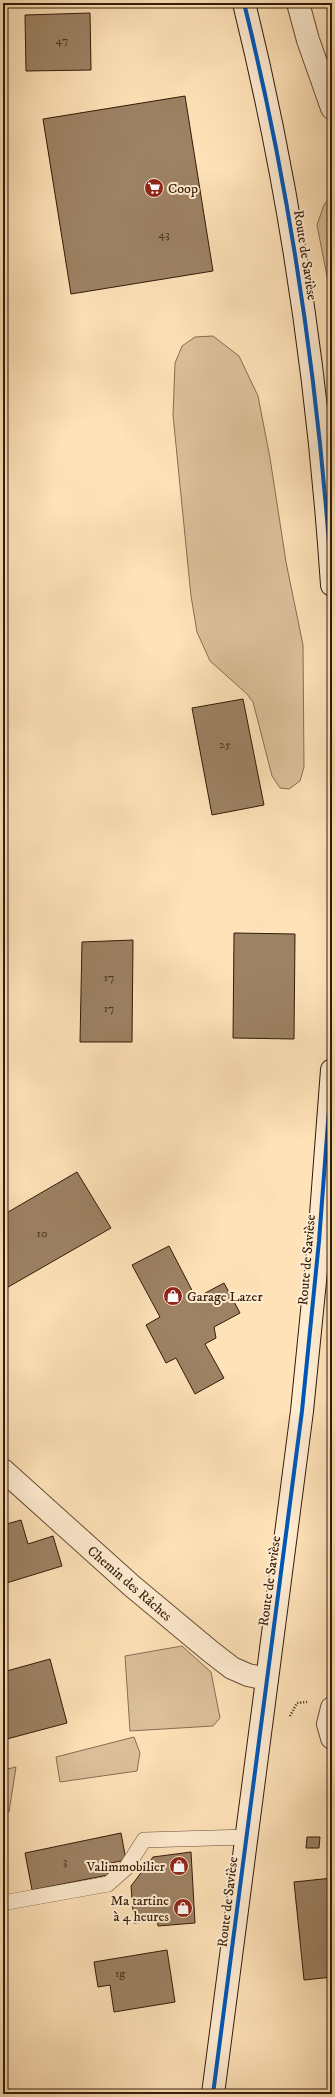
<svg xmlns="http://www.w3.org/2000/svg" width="335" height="2097" viewBox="0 0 335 2097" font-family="'IM FELL DW Pica',serif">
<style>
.green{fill:#dcc09a;stroke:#876e51}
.building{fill:#9d8264;stroke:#321b08}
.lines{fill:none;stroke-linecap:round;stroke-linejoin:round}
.lane-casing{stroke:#654d34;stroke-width:16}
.street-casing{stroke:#654d34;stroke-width:24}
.secondary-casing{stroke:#321b08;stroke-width:24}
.path{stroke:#321b08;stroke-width:2.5;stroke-dasharray:1 2;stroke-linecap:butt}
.lane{stroke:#ffecd1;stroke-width:15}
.street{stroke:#ffecd1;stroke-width:22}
.secondary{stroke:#ffecd1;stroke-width:22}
.cycleway-casing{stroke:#ffecd1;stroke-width:6}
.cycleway{stroke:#0057b8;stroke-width:4}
.labels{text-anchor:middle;stroke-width:4;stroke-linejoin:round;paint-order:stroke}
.number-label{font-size:12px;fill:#4d351f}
.poi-label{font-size:14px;fill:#321b08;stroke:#ffecd1;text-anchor:start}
.street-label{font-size:14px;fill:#321b08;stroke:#ffecd1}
</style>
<rect width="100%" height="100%" fill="#ffe2b8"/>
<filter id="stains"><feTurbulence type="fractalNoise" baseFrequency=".005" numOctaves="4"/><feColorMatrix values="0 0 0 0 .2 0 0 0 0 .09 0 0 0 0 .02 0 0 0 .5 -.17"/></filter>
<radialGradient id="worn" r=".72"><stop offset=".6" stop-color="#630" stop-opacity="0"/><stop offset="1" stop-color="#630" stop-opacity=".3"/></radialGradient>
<g class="green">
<path d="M332,194v108l-15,-77 7,-20z"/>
<path d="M213,336l26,20 19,40 12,62 16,104 17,83 1,122 -4,14 -11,8 -9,-1 -8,-12 -19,-74 -6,-8 -37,-33 -13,-29 -6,-36 -18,-181 2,-52 7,-17 13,-9z"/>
<path d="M182,1646l29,26 9,46 -7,8 -83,5 -5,-75z"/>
<path d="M134,1737l6,16 -3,18 -77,11 -4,-25z"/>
<path d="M16,1767l-7,45 -6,1v-43z"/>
</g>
<g class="building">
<path d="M90,13l1,57 -65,1 -1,-56z"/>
<path d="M185,96l28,175 -142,23 -28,-175z"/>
<path d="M243,699l21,106 -52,10 -20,-107z"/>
<path d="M234,933l61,1 -1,105 -61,-1z"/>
<path d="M133,940l-1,102h-52l2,-100z"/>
<path d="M77,1172l34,56 -108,62v-75z"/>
<path d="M169,1246l27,52 28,-15 16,30 -26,14 2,11 -11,6 19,34 -29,16 -19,-36 -10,5 -20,-38 14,-8 -28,-52z"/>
<path d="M21,1520l7,24 25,-8 9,30 -59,18v-59z"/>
<path d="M50,1659l17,64 -64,17v-68z"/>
<path d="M121,1833l5,27 -20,4 2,11 -76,15 -7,-37z"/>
<path d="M307,1837h13l-1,11h-13z"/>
<path d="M191,1852l4,71 -37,3 -1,-6 -23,3 -3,-37 22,-29z"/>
<path d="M332,1878v99l-28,3 -10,-98z"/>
<path d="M167,1950l8,52 -61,10 -4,-27 -12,2 -4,-25z"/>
</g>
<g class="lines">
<g class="lane-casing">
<path id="lane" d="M8,1902l100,-18 18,-16 18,-28 103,-3"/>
</g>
<g class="street-casing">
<g id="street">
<path d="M298,3l10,37 24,68"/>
<path d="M3,1470l129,116 78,65 22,17 16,7 19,4"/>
<path d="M332,1708l-4,16 4,14"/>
</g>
</g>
<g class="secondary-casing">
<g id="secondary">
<path d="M244,3c47,190 75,386 88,582"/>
<path d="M213,2094l89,-683 17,-170 13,-171"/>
</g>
</g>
<path class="path" d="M290,1716l7,-13 10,-1"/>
<use href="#lane" class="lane"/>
<use href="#street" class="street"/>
<use href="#secondary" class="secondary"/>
<g class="cycleway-casing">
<g id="cycleway">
<path d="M244,3c47,190 75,386 88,582"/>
<path d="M213,2094l89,-683 17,-170 13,-171"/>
</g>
</g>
<use href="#cycleway" class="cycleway"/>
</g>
<defs>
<g id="supermarket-disc" transform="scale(1)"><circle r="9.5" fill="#8f2418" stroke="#ffecd1"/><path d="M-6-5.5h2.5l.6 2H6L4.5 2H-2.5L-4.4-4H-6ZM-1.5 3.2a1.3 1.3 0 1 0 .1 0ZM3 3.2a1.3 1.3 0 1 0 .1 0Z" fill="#fff"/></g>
<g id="shop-disc" transform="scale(1)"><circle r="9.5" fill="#8f2418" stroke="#ffecd1"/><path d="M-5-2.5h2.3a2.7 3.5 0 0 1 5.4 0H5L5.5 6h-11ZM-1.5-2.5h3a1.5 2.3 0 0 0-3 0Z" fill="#fff"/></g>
</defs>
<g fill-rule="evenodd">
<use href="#supermarket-disc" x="154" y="188"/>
<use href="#shop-disc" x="173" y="1296"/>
<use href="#shop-disc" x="179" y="1866"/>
<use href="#shop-disc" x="183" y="1908"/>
</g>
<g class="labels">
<g class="number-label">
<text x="62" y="44">47</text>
<text x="164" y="238">43</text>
<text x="225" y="748">25</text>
<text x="109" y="981">17</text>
<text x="109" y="1012">17</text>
<text x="42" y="1237">10</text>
<text x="65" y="1865">3</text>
<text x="120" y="1977">1g</text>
</g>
<g class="poi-label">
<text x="168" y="193">Coop</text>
<text x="187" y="1301">Garage Lazer</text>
<text x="165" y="1871" text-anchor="end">Valimmobilier</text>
<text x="169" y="1905" text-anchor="end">Ma tartine<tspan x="169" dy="16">à 4 heures</tspan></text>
</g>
<g class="street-label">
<text transform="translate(306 255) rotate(81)" y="5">Route de Savièse</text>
<text transform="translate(306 1260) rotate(-85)" y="5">Route de Savièse</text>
<text transform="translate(269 1581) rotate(-82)" y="5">Route de Savièse</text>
<text transform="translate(130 1583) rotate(41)" y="5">Chemin des Râches</text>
<text transform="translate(227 1902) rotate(-83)" y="5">Route de Savièse</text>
</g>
</g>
<rect width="335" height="2097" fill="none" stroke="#ffe2b8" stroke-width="16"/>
<rect x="4" y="4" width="327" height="2089" fill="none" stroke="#321b08" stroke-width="2"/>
<rect x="8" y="8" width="319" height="2081" fill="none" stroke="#321b08"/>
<rect width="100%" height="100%" filter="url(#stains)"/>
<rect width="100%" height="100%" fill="url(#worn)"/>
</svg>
